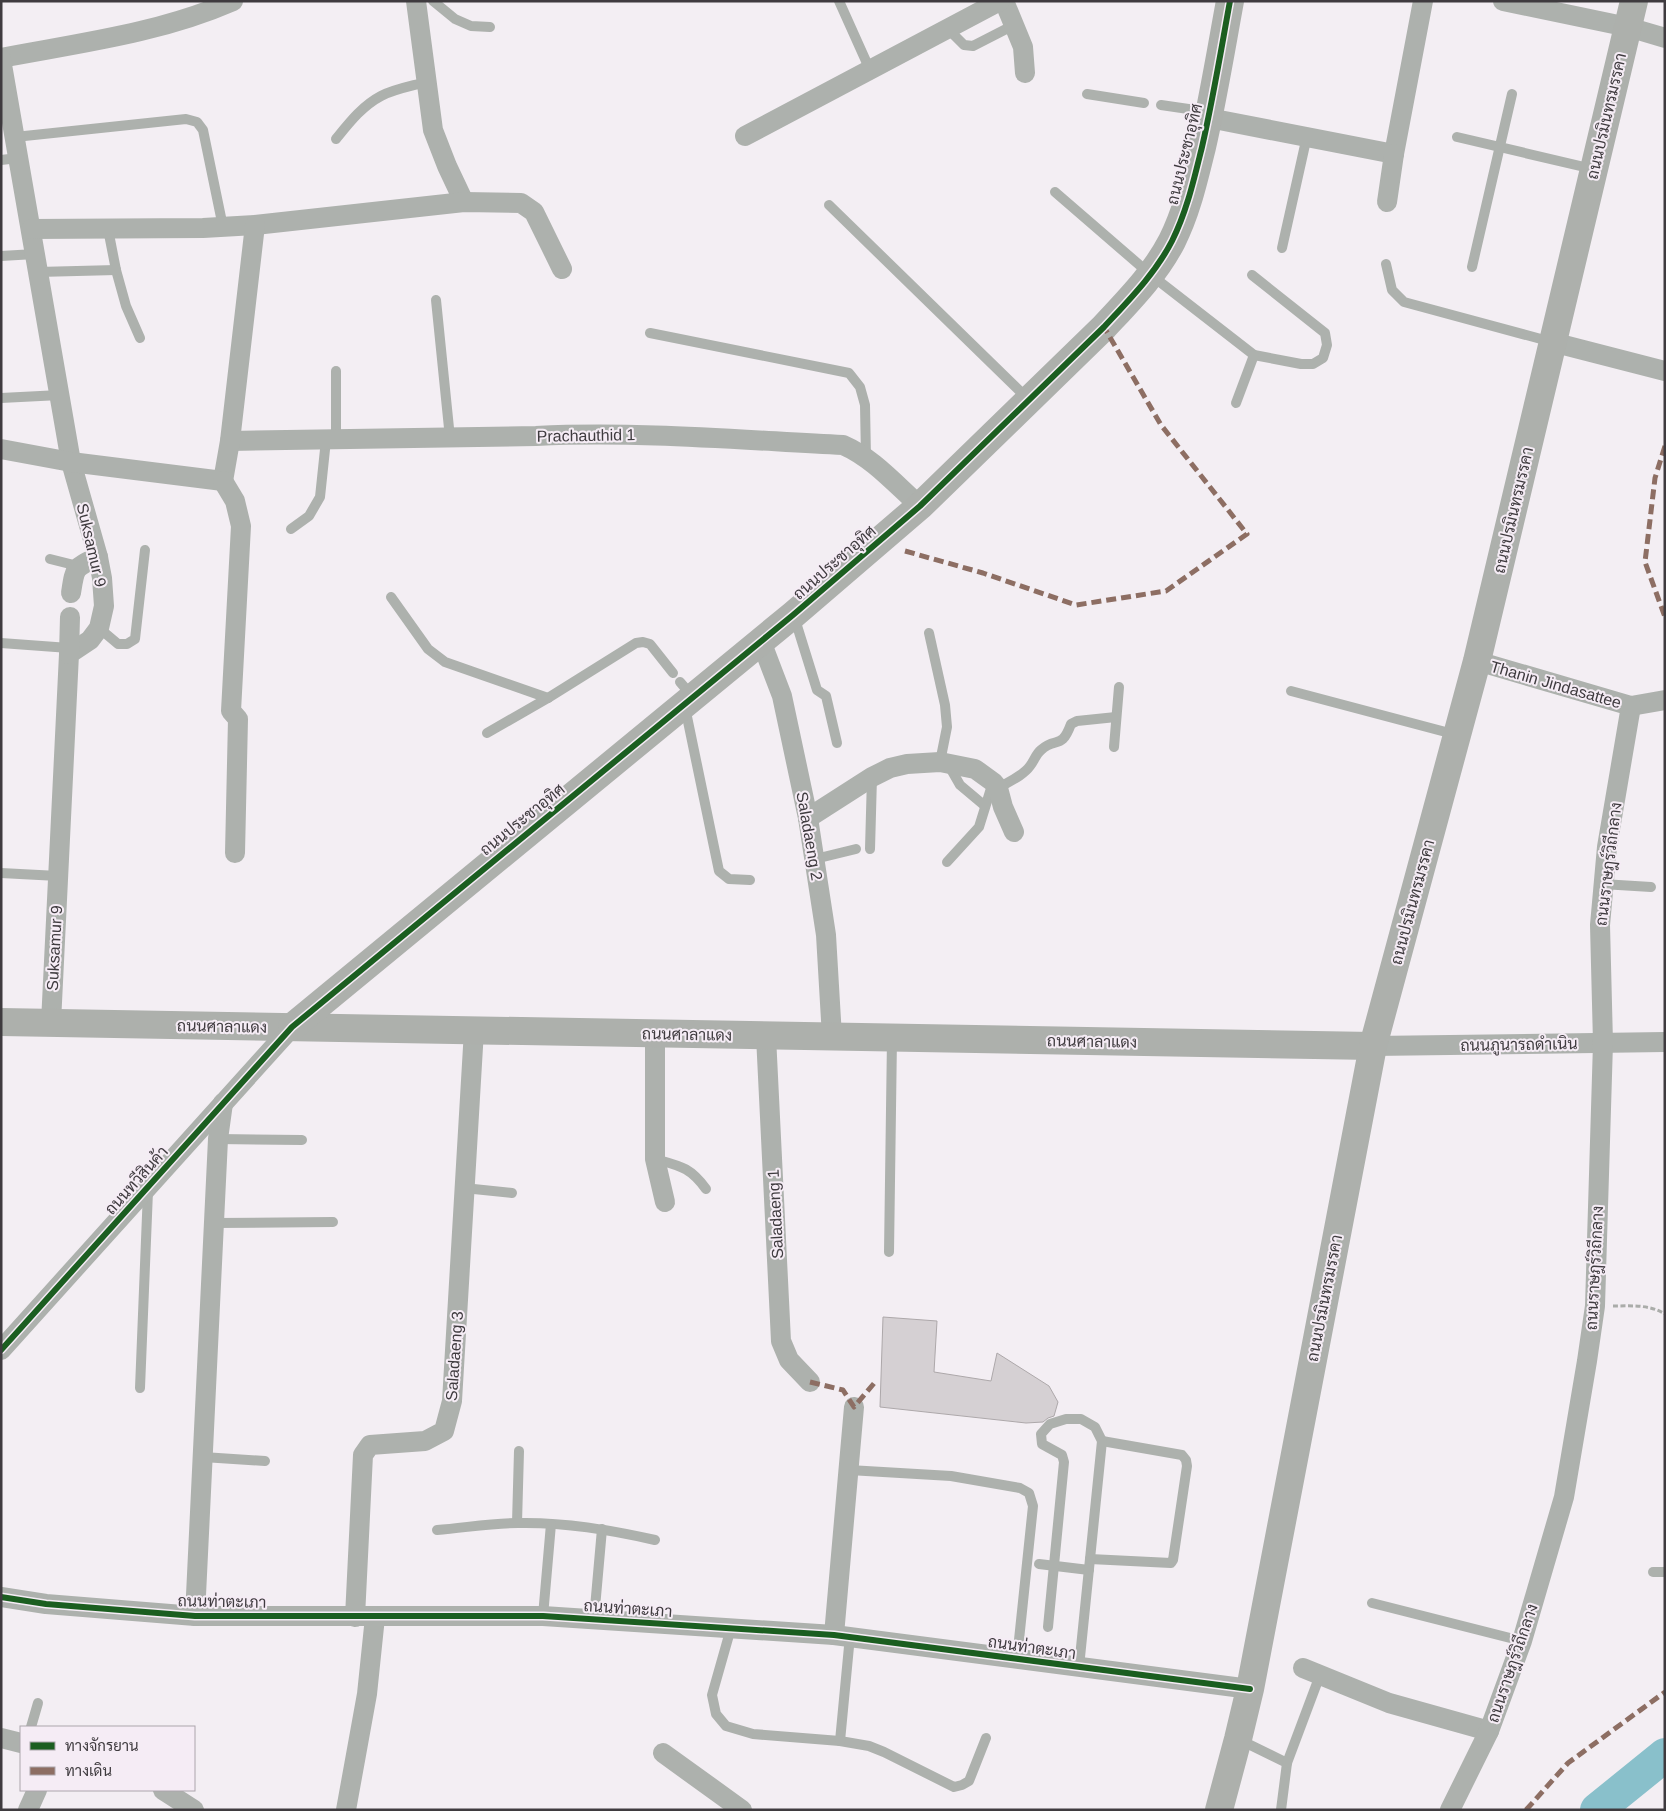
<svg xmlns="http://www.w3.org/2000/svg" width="1666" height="1811" viewBox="0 0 1666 1811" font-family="Helvetica,Sarabun,sans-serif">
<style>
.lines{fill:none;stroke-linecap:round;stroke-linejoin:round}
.river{stroke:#89c0cb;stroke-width:34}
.building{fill:#d5d0d3;stroke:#ada8aa}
.path{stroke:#aaaca9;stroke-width:3;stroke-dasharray:5 2.5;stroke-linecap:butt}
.lane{stroke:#adb1ad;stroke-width:10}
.street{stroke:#adb1ad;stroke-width:20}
.secondary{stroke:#adb0ac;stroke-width:28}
.quiet{stroke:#8d6e63;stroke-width:5;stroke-dasharray:10 5;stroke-linecap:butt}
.cycleway-casing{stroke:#f5ecf5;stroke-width:9}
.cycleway{stroke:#1b5e20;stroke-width:6}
.labels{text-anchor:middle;stroke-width:4;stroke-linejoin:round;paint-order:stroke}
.street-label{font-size:16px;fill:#3f3b3f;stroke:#f5ecf5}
</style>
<rect width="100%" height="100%" fill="#f3eef3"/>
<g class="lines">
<path class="river" d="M1597,1810l68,-55"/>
</g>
<path class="building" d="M883,1317l54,4 -3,51 57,9 6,-28 52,33 9,16 -4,14 -6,2 -5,4 -17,1 -146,-16z"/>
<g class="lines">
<path class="path" d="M1613,1306c17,0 36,-2 52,8"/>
<g class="lane">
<path d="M433,1l22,18 16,7 19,1"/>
<path d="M839,1l31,69"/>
<path d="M948,29l16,16 9,1 41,-21"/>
<path d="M1087,94l57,9"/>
<path d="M1161,105l48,7"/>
<path d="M15,137l171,-18 11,3 6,8 20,97"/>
<path d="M1457,137l136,32"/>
<path d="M336,139c13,-16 26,-33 45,-43 13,-7 31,-10 45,-14"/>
<path d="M1,160l17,-2"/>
<path d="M1055,192l96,83 103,80 47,9h12l10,-6 4,-13 -2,-12 -73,-58"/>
<path d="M829,205l199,194"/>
<path d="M108,229l8,41 10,36 14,32"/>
<path d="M1282,248l25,-112"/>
<path d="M1,256l34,-2"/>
<path d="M1386,264l6,26 12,12 148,40"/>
<path d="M1472,267l40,-173"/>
<path d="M38,272l78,-2"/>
<path d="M436,300l14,138"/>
<path d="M650,333l199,40 11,14 5,18 1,53"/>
<path d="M336,371v69"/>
<path d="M1,398l59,-3"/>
<path d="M1236,403l18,-48"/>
<path d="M291,529l18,-13 11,-19 6,-57"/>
<path d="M50,559l28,7"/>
<path d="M391,597l37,52 17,13 103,36"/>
<path d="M794,616l23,74 9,6 11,47"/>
<path d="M99,628l19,16h9l8,-5 10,-89"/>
<path d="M929,633l16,72 2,22 -7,35"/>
<path d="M1,643l68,5"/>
<path d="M680,682l12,14"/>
<path d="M1291,691l166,44"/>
<path d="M685,707l34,164 10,8 21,1"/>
<path d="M487,733l61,-35 88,-55 7,-1 7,2 23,29"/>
<path d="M1114,747l5,-60"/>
<path d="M948,764l12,21 25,21"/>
<path d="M998,788c10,-6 25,-12 32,-22 4,-5 6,-12 11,-16 15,-14 20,1 30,-26l6,-3 39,-4"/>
<path d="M870,849l2,-72"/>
<path d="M815,859l41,-10"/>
<path d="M947,862l32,-35 14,-45"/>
<path d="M1,873l57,3"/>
<path d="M1602,884l49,3"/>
<path d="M218,1139l84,1"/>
<path d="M655,1159c25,7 35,8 51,30"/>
<path d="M464,1188l48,5"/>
<path d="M214,1223l119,-1"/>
<path d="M889,1252l3,-214"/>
<path d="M140,1388l8,-197"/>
<path d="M203,1457l62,4"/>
<path d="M849,1470l102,6 69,12 9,5 4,13 -16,153"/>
<path d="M517,1523l2,-72"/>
<path d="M437,1530c27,-2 54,-7 81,-7 47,-1 92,7 137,17"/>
<path d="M1090,1559l81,4 2,-3 14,-94 -1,-6 -4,-5 -80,-14"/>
<path d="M1039,1564l50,6"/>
<path d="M1653,1572h12"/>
<path d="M1372,1603l150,38"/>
<path d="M543,1616l8,-92"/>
<path d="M594,1619l8,-90"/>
<path d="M1048,1627l16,-165 -2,-7 -20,-11 -1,-10 9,-10 16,-5h15l14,8 7,14 -23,226"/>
<path d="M731,1628l-19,67 4,19 10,12 27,8 87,7 29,5 15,6 70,35 8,-2 7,-4 17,-43"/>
<path d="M31,1727l7,-24"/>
<path d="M1238,1739l49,24 -6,47"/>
<path d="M840,1741l10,-105"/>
<path d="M1287,1763l33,-88"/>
</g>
<g class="street">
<path d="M416,1l17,129 14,36 17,36"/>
<path d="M1004,1l19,46 2,26"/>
<path d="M1503,1l125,26 37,11"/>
<path d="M1,58c79,-15 159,-25 232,-57"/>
<path d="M1,59l70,403 27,95 4,21 2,28 -5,22 -9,12 -21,14 -18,369"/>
<path d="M1209,118l185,36 29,-153"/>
<path d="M745,136l255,-135"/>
<path d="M1387,202l7,-48"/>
<path d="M31,229l172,-1 52,-3 209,-23 57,1 13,9 28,57"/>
<path d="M1552,342l113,29"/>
<path d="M230,441l306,-5c102,-5 205,4 307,9 30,13 53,40 77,61"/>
<path d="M1,449l70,13 152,19 7,-40 25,-216"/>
<path d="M223,481l12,20 6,25 -10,185 7,8 -3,134"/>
<path d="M71,593c4,-26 3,-25 27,-36"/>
<path d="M761,641l21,55 26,122 18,117 6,102"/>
<path d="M69,654l1,-37"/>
<path d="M1477,661l154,45 34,-6"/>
<path d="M808,818l64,-41 18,-9 17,-4 33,-2 35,7 18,13 5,6 5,19 11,25"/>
<path d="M655,1034v125l10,43"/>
<path d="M766,1036l15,305 8,19 21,22"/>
<path d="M1373,1046l292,-4"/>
<path d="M1,1350l291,-323"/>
<path d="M1,1597l45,7 149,12h348l291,19 416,54"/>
<path d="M195,1616l23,-477 5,-36"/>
<path d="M355,1617l8,-162 7,-10 55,-4 19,-10 8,-30 22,-371"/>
<path d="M834,1635l20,-228"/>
<path d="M1303,1668l86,35 100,28"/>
<path d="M1,1738l20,5"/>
<path d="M663,1753l79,57"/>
<path d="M163,1790l31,20"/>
<path d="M28,1810l9,-20"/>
<path d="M346,1810l21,-116 8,-77"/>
<path d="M1450,1810l39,-79 33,-90 42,-144 23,-136 8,-55 8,-263 -3,-118 7,-78 24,-141"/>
</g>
<g class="secondary">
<path d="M1,1022l1372,24"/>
<path d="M292,1027l501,-412 127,-109 184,-179c25,-27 51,-53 68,-86 15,-30 22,-62 30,-94 11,-48 19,-97 28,-146"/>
<path d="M1219,1810l19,-71 12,-50 123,-643 104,-385 157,-660"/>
</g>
<g class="quiet">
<path d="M1665,446l-10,32 -10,84 20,55"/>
<path d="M905,551l78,22 93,32 90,-14 81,-57 -86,-109 -57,-98"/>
<path d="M810,1382l33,8 11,17 22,-26"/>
<path d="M1526,1810l42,-47 97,-71"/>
</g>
<g class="cycleway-casing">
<g id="cycleway">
<path d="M1,1350l291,-323 501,-412 127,-109 184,-179c25,-27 51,-53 68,-86 15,-30 22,-62 30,-94 11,-48 19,-97 28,-146"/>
<path d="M1,1597l45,7 149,12h348l291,19 416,54"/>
</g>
</g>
<use href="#cycleway" class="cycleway"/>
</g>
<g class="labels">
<g class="street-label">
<text transform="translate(1606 116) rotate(-77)" y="6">ถนนปรมินทรมรรคา</text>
<text transform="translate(1184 154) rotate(-76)" y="6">ถนนประชาอุทิศ</text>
<text transform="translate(586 435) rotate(-1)" y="6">Prachauthid 1</text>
<text transform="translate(1513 510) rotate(-77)" y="6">ถนนปรมินทรมรรคา</text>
<text transform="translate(92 545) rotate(77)" y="6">Suksamur 9</text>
<text transform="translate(834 562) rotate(-41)" y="6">ถนนประชาอุทิศ</text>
<text transform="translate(1556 684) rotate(16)" y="6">Thanin Jindasattee</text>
<text transform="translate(522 819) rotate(-39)" y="6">ถนนประชาอุทิศ</text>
<text transform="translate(810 836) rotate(80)" y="6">Saladaeng 2</text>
<text transform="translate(1608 864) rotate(-83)" y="6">ถนนราษฎร์วิถีกลาง</text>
<text transform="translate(1412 902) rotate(-75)" y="6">ถนนปรมินทรมรรคา</text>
<text transform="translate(54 948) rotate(-87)" y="6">Suksamur 9</text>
<text transform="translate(222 1026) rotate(1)" y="6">ถนนศาลาแดง</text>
<text transform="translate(687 1034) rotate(1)" y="6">ถนนศาลาแดง</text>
<text transform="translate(1092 1041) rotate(1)" y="6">ถนนศาลาแดง</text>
<text transform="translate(1519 1044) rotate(-1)" y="6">ถนนภูนารถดำเนิน</text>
<text transform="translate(136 1180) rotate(-48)" y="6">ถนนทวีสินค้า</text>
<text transform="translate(775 1214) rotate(-93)" y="6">Saladaeng 1</text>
<text transform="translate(1594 1268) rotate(-87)" y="6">ถนนราษฎร์วิถีกลาง</text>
<text transform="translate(1324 1298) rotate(-79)" y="6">ถนนปรมินทรมรรคา</text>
<text transform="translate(454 1356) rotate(-86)" y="6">Saladaeng 3</text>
<text transform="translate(222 1601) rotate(1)" y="6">ถนนท่าตะเภา</text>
<text transform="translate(628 1608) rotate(4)" y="6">ถนนท่าตะเภา</text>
<text transform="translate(1032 1647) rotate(8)" y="6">ถนนท่าตะเภา</text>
<text transform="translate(1512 1663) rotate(-71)" y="6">ถนนราษฎร์วิถีกลาง</text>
</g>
</g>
<rect width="1666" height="1811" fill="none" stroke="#3f3b3f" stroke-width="5"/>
<rect x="20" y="1726" width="175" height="65" fill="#f5ecf5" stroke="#aca5ac"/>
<rect x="30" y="1742" width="25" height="8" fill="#1b5e20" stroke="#aca5ac"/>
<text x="65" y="1751" font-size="15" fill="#3f3b3f">ทางจักรยาน</text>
<rect x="30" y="1767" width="25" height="8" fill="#8d6e63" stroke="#aca5ac"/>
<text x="65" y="1776" font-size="15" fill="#3f3b3f">ทางเดิน</text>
</svg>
